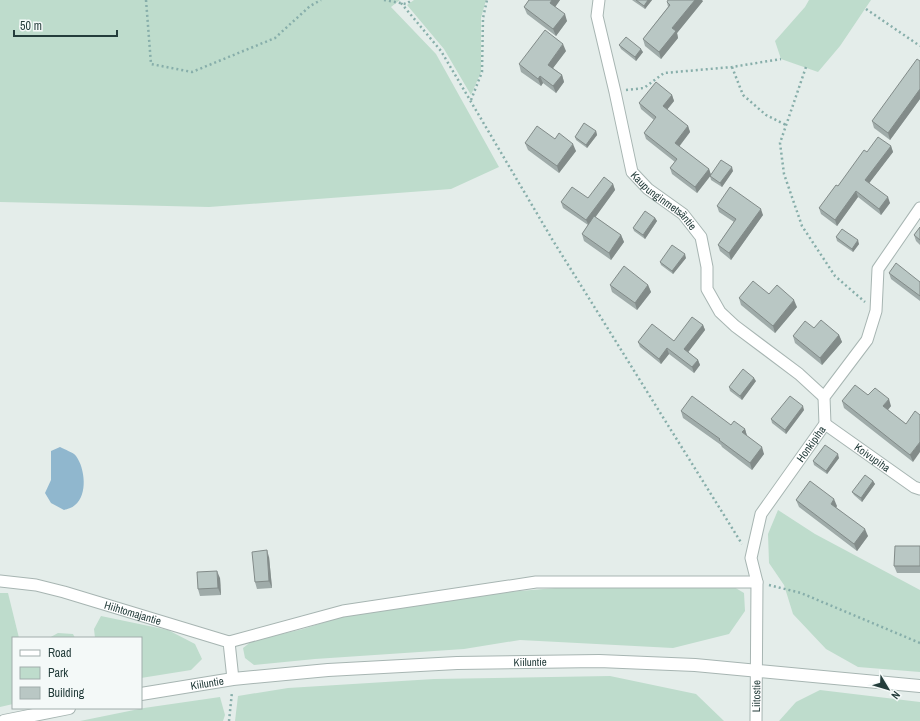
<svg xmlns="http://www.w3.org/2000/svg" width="920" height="721" viewBox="0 0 920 721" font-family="'Archivo Narrow',sans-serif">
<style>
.green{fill:#bedccc}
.water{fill:#90b7ce}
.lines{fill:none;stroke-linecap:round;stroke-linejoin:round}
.minor-casing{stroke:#a7b5b2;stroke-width:13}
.tertiary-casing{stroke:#a7b5b2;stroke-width:14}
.path{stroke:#87aeaa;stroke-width:2.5;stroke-dasharray:2 3;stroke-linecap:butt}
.minor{stroke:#fff;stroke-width:11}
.tertiary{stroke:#fff;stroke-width:12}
.wall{fill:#9faba9}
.shaded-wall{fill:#828b89}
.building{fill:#b9c7c4;stroke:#828b89}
.labels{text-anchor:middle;stroke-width:3.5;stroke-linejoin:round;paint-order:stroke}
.street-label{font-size:11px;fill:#243d3b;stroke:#f4f9f8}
</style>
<rect width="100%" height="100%" fill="#e4edea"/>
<g class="green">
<path d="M0,0h400l-9,7 45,47 63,113 -48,22 -242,18 -209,-5z"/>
<path d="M414,0h72l-5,18v54l-10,23 -27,-46 -37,-44z"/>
<path d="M809,0h62l-31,46 -22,26 -37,-13 -6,-18 30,-34z"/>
<path d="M778,510l37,24 105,56v82l-62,-5 -32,-18 -33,-35 -9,-29 -15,-22 -1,-29z"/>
<path d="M567,587h167l10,6 1,18 -16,23 -56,14 -153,-8 -56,9 -149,10 -61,6 -9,-7 -2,-10 9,-7 51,-12 38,-12 154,-24z"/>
<path d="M0,593h8l11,45h-6v66l-13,3z"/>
<path d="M101,616l67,14 27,14 7,15 -11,11 -50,8v-40h-46l-1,-9z"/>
<path d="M58,633l15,1 2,4h-26z"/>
<path d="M610,676l86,18 28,27h-489l3,-25 50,-8 146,-9z"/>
<path d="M820,690l100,12v19h-141l17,-19z"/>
<path d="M220,697l5,18 -2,6h-143l64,-13z"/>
</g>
<path class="water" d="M60,447c5,3 13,5 16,9 9,12 12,39 -1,49 -3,3 -8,4 -11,5l-13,-7 -6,-10 6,-13v-29z"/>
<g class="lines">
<g class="minor-casing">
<g id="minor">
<path id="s1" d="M599,0l-2,16 18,76 17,80 16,17 35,25 18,23 6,30v22l13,23 15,14 64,48 25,23"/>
<path id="s2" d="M825,424l89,63 6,2"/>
<path id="s3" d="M0,581l36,4 28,7 165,50 4,37"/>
<path d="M229,642l114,-31 193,-29h221"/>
<path id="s4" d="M756,721l1,-139 -6,-24 10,-44 64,-90 -1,-27 43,-57 9,-29 2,-42 42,-61"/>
</g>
</g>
<g class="tertiary-casing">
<g id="tertiary">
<path id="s5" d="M141,694l92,-15 95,-9 129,-7 142,-2 96,4 225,21"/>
<path d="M4,721l65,-13"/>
</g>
</g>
<g class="path">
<path d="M146,0l5,64 41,8 83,-34 35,-32 11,-6"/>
<path d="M384,0l22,4 6,-4"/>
<path d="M401,3l40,48 111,188 190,305"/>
<path d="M866,9l54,37"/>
<path d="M732,67l11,28 23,20 20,10"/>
<path d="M806,67l-26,76 4,31 18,52 33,50 30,26"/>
<path d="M626,90l18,-2 20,-15 68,-6 49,-8"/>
<path d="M471,100l11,-28 1,-54 4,-18"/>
<path d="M769,585l32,8 119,50"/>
<path d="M229,721l3,-29"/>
</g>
<use href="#minor" class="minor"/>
<use href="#tertiary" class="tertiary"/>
</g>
<g class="wall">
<path d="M529,0h31l-5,7 12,14 -11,15 -29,-22 -3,-7z"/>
<path d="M632,0h20l-7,9z"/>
<path d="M703,1l-26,32 1,5 -17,21 -16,-13 -2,-7 25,-32 -1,-5z"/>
<path d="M619,45l24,7 -7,9 -15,-12z"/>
<path d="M566,51l-13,17 9,7 2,7 -8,11 -13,-10 -2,3 -20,-14 -2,-8z"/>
<path d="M920,61v38l-30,41 -16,-12 -2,-7z"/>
<path d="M672,95l2,6 -7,9 21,16 2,6 -11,15 30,22 2,6 -14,18 -25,-19 -2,-6 5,-6 -29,-23 -2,-6 10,-13 -13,-11 -2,-6z"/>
<path d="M596,131l1,4 -10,13 -11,-8 -1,-3z"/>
<path d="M555,139l21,12 -17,22 -31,-23 -3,-7z"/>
<path d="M891,146l2,6 -24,31 21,20 -9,12 -23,-18 -21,29 -16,-12 -2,-6 48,-56z"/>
<path d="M733,171l-11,16 -11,-7 -1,-4z"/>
<path d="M613,184l2,6 -20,27 26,18 3,7 -13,18 -27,-19 -2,-7 6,-9 -25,-17 -2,-6 27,-4z"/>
<path d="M717,206l46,9 -32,45 -11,-9 -2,-6 16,-23 -15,-10z"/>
<path d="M655,218l2,3 -12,18 -11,-8 -1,-3z"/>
<path d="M920,227v18l-4,-4 -2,-6z"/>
<path d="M836,237l23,7 -6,8 -16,-11z"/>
<path d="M686,258l-13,16 -12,-9 -1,-3z"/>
<path d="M889,273l31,9v19l-29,-22z"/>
<path d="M610,285h38l3,7 -14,18 -25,-18z"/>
<path d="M739,298l58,9 -22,26 -34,-28z"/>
<path d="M703,325l2,5 -17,22 10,8 2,5 -6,8 -25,-19 -8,10 -21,-17 -2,-5 36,-1z"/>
<path d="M814,328l25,7 3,7 -20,23 -27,-22 -2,-7z"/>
<path d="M756,381l-14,19 -12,-9 -1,-4z"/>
<path d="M868,395l23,11 -3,4 18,14 7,38 -69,-54 -2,-7z"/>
<path d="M804,410l-18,24 -14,-11 -1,-4z"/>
<path d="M681,411l64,18 2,7 17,18 -12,16 -30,-23 -1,-2 -38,-27z"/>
<path d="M839,458l-12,16 -13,-9 -1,-4z"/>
<path d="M873,481l2,3 -13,18 -8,-7 -2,-3z"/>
<path d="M796,500l41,6 -1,1 32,29 -11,15 -58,-44z"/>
<path d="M920,546v27h-23l-3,-7z"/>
<path d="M269,557l3,31 -15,1 -2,-7z"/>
<path d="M220,578l1,17 -21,1 -2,-7z"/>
</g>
<g class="shaded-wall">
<path d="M552,0h8l-7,10 -3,-7z"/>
<path d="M648,0h4l-7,9 -1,-3z"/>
<path d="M695,0h7l1,1 -26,32 1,5 -17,21 -2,-7 13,-24z"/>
<path d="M565,14l2,7 -11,15 -3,-7z"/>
<path d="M563,44l3,7 -16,21 -2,-7z"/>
<path d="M641,49l2,3 -7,9 -1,-4z"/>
<path d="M562,75l2,7 -8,11 -3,-7z"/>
<path d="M540,76l3,7 -2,3 -3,-7z"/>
<path d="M920,89v10l-30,41 -2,-7z"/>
<path d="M672,95l2,6 -9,11 -2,-6z"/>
<path d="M688,126l2,6 -13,17 -2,-6z"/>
<path d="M596,131l1,4 -10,13 -1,-3z"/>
<path d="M573,144l3,7 -17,22 -2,-7z"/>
<path d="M891,146l2,6 -26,34 -2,-6z"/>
<path d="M732,167l1,4 -11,16 -2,-4z"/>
<path d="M709,169l2,6 -14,18 -2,-6z"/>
<path d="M613,184l2,6 -26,36 -3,-6z"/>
<path d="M856,191l2,6 -21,29 -2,-6z"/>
<path d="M888,197l2,6 -9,12 -2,-6z"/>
<path d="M761,209l2,6 -32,45 -2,-7z"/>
<path d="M655,218l2,3 -12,18 -2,-4z"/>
<path d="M621,235l3,7 -13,18 -2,-7z"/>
<path d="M858,240l1,4 -6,8 -1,-3z"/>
<path d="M685,254l1,4 -13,16 -1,-3z"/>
<path d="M648,285l3,7 -14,18 -2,-7z"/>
<path d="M794,300l3,7 -22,26 -2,-7z"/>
<path d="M703,325l2,5 -19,25 -2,-6z"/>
<path d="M839,335l3,7 -20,23 -2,-7z"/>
<path d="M667,348l2,6 -8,10 -2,-5z"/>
<path d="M698,360l2,5 -6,8 -2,-6z"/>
<path d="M754,378l2,3 -14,19 -2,-4z"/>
<path d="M889,399l2,7 -6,7 -2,-7z"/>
<path d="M803,406l1,4 -18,24 -1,-4z"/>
<path d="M745,429l2,7 -2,3 -3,-7z"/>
<path d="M920,442v10l-7,10 -3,-7z"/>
<path d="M762,447l2,7 -12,16 -2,-7z"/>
<path d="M838,454l1,4 -12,16 -1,-3z"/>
<path d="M873,481l2,3 -13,18 -1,-4z"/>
<path d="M834,499l3,7 -3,5 -3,-7z"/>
<path d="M865,529l3,7 -11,15 -3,-7z"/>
<path d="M267,550l2,7 3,31 -3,-7z"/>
<path d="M217,571l3,7 1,17 -3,-7z"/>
</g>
<g class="building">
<path d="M529,0h23l-2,3 15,11 -12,15 -29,-22z"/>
<path d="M636,0h12l-4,6z"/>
<path d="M668,0h27l-23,28 4,3 -17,21 -16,-13 27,-34 -3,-3z"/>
<path d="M545,30l18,14 -15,21 14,10 -9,11 -13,-10 -2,3 -19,-15z"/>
<path d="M626,37l15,12 -6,8 -16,-12z"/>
<path d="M917,59l3,2v28l-32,44 -16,-12z"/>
<path d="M656,82l16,13 -9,11 25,20 -13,17 34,26 -14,18 -25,-19 7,-9 -33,-26 12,-16 -17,-14z"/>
<path d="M584,123l12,8 -10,14 -11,-8z"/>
<path d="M537,126l18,13 4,-6 14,11 -16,22 -32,-23z"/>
<path d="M878,137l13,9 -26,34 23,17 -9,12 -23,-18 -21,29 -16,-12 17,-23 2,1 26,-36 3,2z"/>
<path d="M721,160l11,7 -12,16 -10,-7z"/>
<path d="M604,177l9,7 -27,36 -25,-18 11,-15 16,11z"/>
<path d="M730,187l31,22 -32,44 -11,-8 18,-26 -19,-13z"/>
<path d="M645,211l10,7 -12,17 -10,-7z"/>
<path d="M594,216l27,19 -12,18 -27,-19z"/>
<path d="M920,227v13l-6,-5z"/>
<path d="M842,229l16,11 -6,9 -16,-12z"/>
<path d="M672,245l13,9 -13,17 -12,-9z"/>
<path d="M896,263l24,19v14l-31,-23z"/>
<path d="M624,266l24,19 -13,18 -25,-18z"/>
<path d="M753,281l16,13 8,-9 17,15 -21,26 -34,-28z"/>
<path d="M692,317l11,8 -19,24 14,11 -6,7 -25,-19 -8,11 -21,-17 14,-18 22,17z"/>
<path d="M821,320l18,15 -19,23 -27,-22 12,-15 9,7z"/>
<path d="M743,369l11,9 -14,18 -11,-9z"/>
<path d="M855,385l13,10 7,-7 14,11 -6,7 23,18 9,-13 5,4v27l-10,13 -68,-54z"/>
<path d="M692,396l39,29 3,-4 11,8 -3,3 20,15 -12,16 -31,-23 1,-1 -39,-28z"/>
<path d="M790,396l13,10 -18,24 -14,-11z"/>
<path d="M825,445l13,9 -12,17 -13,-10z"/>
<path d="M865,475l8,6 -12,17 -9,-6z"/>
<path d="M810,481l24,18 -3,5 34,25 -11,15 -58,-44z"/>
<path d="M895,546h25v20h-26z"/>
<path d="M267,550l2,31 -14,1 -3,-30z"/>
<path d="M217,571l1,17 -20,1 -1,-17z"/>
</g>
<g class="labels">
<g class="street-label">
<text dy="4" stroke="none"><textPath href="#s1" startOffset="219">Kaupunginmetsäntie</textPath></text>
<text dy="4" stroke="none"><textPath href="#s4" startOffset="295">Honkipiha</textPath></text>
<text dy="4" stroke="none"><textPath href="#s2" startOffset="58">Koivupiha</textPath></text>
<text dy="4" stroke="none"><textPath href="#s3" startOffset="137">Hiihtomajantie</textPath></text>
<text dy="4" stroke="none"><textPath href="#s5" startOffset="391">Kiiluntie</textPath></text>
<text dy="4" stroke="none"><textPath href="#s5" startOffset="67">Kiiluntie</textPath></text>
<text dy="4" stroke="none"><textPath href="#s4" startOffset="25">Liitostie</textPath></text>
</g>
</g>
<rect x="12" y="637" width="130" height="72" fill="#f4f9f8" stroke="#a1aeac"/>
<rect x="20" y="650" width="20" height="6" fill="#ffffff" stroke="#a1aeac"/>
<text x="48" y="657" font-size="12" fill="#243d3b">Road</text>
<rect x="20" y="667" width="20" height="12" fill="#bedccc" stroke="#a1aeac"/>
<text x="48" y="677" font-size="12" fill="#243d3b">Park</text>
<rect x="20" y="687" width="20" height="12" fill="#b9c7c4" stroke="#a1aeac"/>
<text x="48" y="697" font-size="12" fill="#243d3b">Building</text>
<g transform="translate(888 689) rotate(128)" stroke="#f4f9f8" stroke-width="3" paint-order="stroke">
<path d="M0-3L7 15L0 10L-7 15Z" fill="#243d3b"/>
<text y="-6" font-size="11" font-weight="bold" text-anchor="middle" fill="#243d3b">N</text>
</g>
<path d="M14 30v6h103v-6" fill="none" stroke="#243d3b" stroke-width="2"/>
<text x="20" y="30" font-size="12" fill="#243d3b" stroke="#f4f9f8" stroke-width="3" paint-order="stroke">50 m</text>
</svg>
